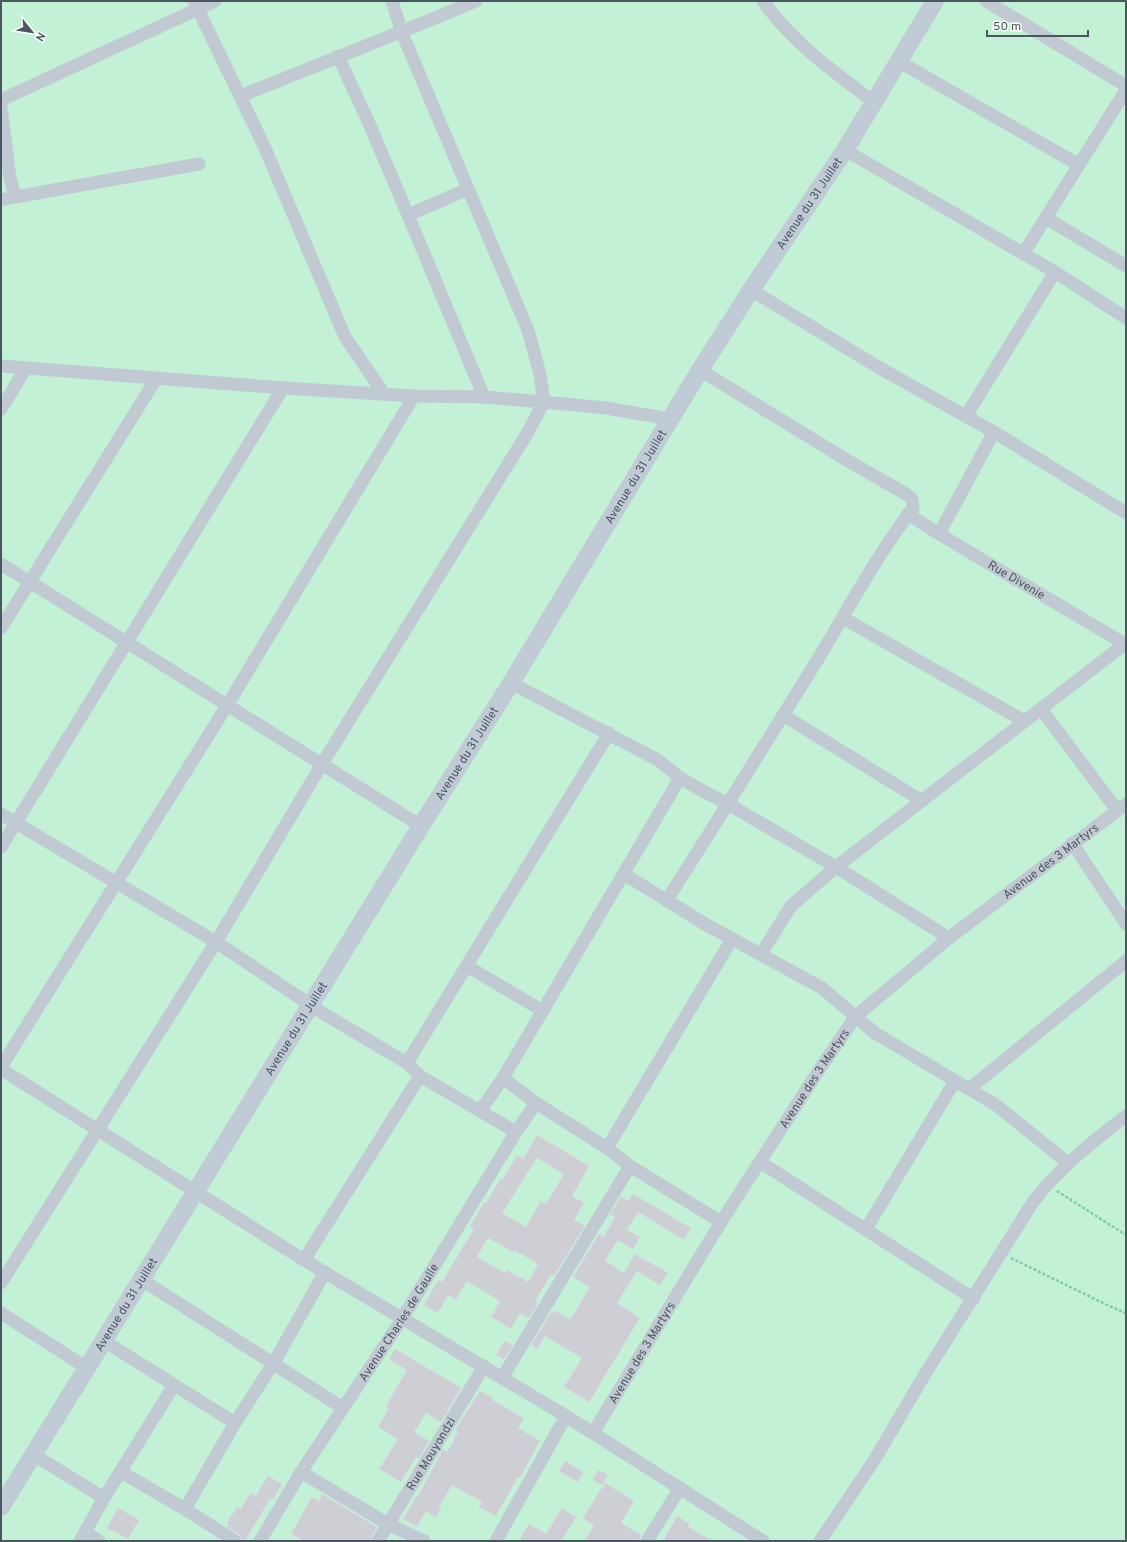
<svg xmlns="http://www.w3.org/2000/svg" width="1127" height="1542" viewBox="0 0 1127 1542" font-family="Overpass,sans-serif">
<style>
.green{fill:#c3f1d5}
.building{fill:#cdcfd5;stroke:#d7d9de;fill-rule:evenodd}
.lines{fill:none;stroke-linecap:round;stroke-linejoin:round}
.path{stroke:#7ad0a6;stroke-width:2.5;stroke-dasharray:3 2;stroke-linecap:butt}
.street{stroke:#c1cad2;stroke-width:13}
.secondary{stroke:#c1cbd6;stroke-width:18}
.labels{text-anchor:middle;stroke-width:3;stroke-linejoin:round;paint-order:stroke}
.street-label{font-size:12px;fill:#4a5661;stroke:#fff}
</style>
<rect width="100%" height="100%" fill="#f5f3f3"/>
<rect class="green" x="1" y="1" width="1125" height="1540"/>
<g class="building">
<path d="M537,1135l52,31 -17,30 12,7 -10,17 11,6 -31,50 -3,-2 -16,28 3,1 -9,15 -9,-5 -9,16 -20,-12 9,-16 -33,-20 -11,19 -8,-5 -10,18 -14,-8 14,-25 4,2 32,-53 -4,-2 14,-25 2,1 15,-25 2,1 14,-24 6,4zM537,1158l27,16 -18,30 -5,-3 -15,26 -24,-14zM488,1238l25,14 1,-2 24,14 -10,18 -21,-12 -2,3 -28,-16z"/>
<path d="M633,1194l58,34 -7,12 -46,-28 -11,18 13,7 -7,12 -15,-9 -13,21 19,12 11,-19 33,19 -8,12 -23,-14 -20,32 23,15 -51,84 -25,-15 18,-29 -37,-22 -8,13 -6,-4 21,-34 3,2 1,-2 14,9 20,-33 -17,-10 26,-43 5,3 11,-20 -5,-3 11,-17 7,4z"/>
<path d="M505,1341l8,4 -9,14 -8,-4z"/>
<path d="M395,1349l66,39 -20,34 -15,-9 -12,19 15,9 -10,17 -3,-1 -15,25 -22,-13 19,-30 -20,-12 11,-19 -3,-2 21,-36 -18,-11z"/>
<path d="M480,1391l13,7 -1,2 32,18 -6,10 22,13 -20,37 -2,-1 -22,39 -17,-9 3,-5 -30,-17 -13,22 2,1 -5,9 -10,-6 -9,16 -14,-8 14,-24 1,1 25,-47 4,3 11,-20 -3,-2z"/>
<path d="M565,1461l18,11 -5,10 -19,-11z"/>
<path d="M598,1470l10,5 -6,10 -9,-5z"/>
<path d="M268,1476l14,8 -9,16 -3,-1 -25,42h-2l-3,-6 -13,-8 2,-3 -2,-1 10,-16 4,2 9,-16 6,3z"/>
<path d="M605,1483l29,18 -13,22 20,12 -2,6h-54l9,-16 -11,-7z"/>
<path d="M322,1494l55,33 -7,14h-66l-13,-7 21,-37 7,4z"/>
<path d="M118,1508l21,12 -11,19 -21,-11z"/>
<path d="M562,1508l14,9 -15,24h-42l10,-17 17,10z"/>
<path d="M677,1516l13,8 -2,3 25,14h-50z"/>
</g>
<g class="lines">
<g class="path">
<path d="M1057,1191l69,44"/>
<path d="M1011,1258l96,47 19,8"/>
</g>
<g class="street">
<path d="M194,1l71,147 80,189 39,57"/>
<path d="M763,1c29,41 71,71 111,101"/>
<path d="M986,1l140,85"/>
<path d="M338,56l30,65 40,94"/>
<path d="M898,61l181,104"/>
<path d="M241,96c78,-32 157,-62 235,-95"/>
<path d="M1,100l214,-99"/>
<path d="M1,106l9,72 5,19 -14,3"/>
<path d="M845,150l210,122 71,46"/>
<path d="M468,189l-60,26 76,182"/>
<path d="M15,197l184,-33"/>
<path d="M1046,218l80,48"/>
<path d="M1023,254l103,-164"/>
<path d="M751,290l127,77 116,65 132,81"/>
<path d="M1,366l282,22 131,8 70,1 60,5 62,6 64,11"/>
<path d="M1,409l25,-41"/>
<path d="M966,416l89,-144"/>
<path id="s1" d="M908,514l31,20 186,110"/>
<path d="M939,534l55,-102"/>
<path d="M1,564l420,262"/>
<path d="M843,618l181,103"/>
<path d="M1,628l155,-249"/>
<path d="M511,683l147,77 22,18 23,13 25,13 108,63 113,71"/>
<path d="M1041,709l76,101"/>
<path d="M783,715l139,86"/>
<path d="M1,814l215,128 108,72 83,49 13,13 96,56"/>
<path d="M1072,843l54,81"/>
<path d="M1,847l282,-459"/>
<path d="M624,874l81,50 117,64 53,45 121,72 72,58"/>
<path d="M667,900c51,-80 101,-160 151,-241 31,-51 59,-104 95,-151l-1,-9 -6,-5 -56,-32 -150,-92"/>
<path d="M761,954l30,-48 45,-39 290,-224"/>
<path d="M467,966l76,45"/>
<path d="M407,1063l202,-330"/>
<path d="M1,1067l227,-363 186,-308"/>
<path d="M1,1069l303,191 262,156 197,125"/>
<path d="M503,1078l33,25 71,45 23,18 91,56"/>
<path d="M969,1089l157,-128"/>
<path d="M480,1111l23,-33 177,-300"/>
<path d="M607,1148l125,-209"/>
<path d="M760,1162l214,137"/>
<path d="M866,1229l89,-148"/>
<path d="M304,1260l116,-184"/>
<path d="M142,1280l201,128"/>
<path d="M1,1283l215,-341 106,-178 203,-327 19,-35 -4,-28 -12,-44 -126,-297 -10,-32"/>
<path d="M1,1313l86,55"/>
<path d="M104,1341l131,82"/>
<path d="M502,1378l128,-212"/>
<path id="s2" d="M593,1433l128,-211 100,-155 35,-51 93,-78 177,-134"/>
<path d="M34,1455l70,43"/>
<path d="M121,1472l64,37 50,32"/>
<path d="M301,1472l87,52 36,17"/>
<path d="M185,1509l50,-86 38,-59 52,-92"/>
<path d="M86,1532l13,9"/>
<path d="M80,1541l24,-43 70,-113"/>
<path id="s3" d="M260,1541l41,-69 101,-153 114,-187 20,-29"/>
<path id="s4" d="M378,1541l106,-175"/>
<path d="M496,1541l70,-125"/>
<path d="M647,1541l33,-53"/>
<path d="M820,1541l55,-82 50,-85 108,-172c26,-34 59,-60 93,-86"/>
</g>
<path class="secondary" id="s5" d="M1,1507l420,-681 90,-143 189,-313 51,-80 94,-140 90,-149"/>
</g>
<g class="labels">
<g class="street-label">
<text dy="4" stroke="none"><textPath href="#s5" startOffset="1534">Avenue du 31 Juillet</textPath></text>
<text dy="4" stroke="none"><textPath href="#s5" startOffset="1210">Avenue du 31 Juillet</textPath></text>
<text dy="4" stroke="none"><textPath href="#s1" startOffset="127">Rue Divenie</textPath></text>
<text dy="4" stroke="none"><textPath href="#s5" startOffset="886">Avenue du 31 Juillet</textPath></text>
<text dy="4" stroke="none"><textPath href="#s2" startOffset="742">Avenue des 3 Martyrs</textPath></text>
<text dy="4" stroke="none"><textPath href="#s5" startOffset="562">Avenue du 31 Juillet</textPath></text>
<text dy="4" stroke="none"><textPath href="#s2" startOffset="418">Avenue des 3 Martyrs</textPath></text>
<text dy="4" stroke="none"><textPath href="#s5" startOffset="238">Avenue du 31 Juillet</textPath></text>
<text dy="4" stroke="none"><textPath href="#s3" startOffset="259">Avenue Charles de Gaulle</textPath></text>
<text dy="4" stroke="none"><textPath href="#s2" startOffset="94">Avenue des 3 Martyrs</textPath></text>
<text dy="4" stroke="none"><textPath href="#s4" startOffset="102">Rue Mouyondzi</textPath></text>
</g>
</g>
<rect width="1127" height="1542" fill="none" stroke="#4a5661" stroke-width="4"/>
<g transform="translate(32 32) rotate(120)" stroke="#ffffff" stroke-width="3" paint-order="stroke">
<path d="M0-3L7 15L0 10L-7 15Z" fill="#4a5661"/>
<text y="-6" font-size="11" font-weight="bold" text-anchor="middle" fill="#4a5661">N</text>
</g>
<path d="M987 30v6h101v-6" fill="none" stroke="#4a5661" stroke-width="2"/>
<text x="993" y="30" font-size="12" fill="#4a5661" stroke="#ffffff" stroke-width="3" paint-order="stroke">50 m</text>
</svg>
